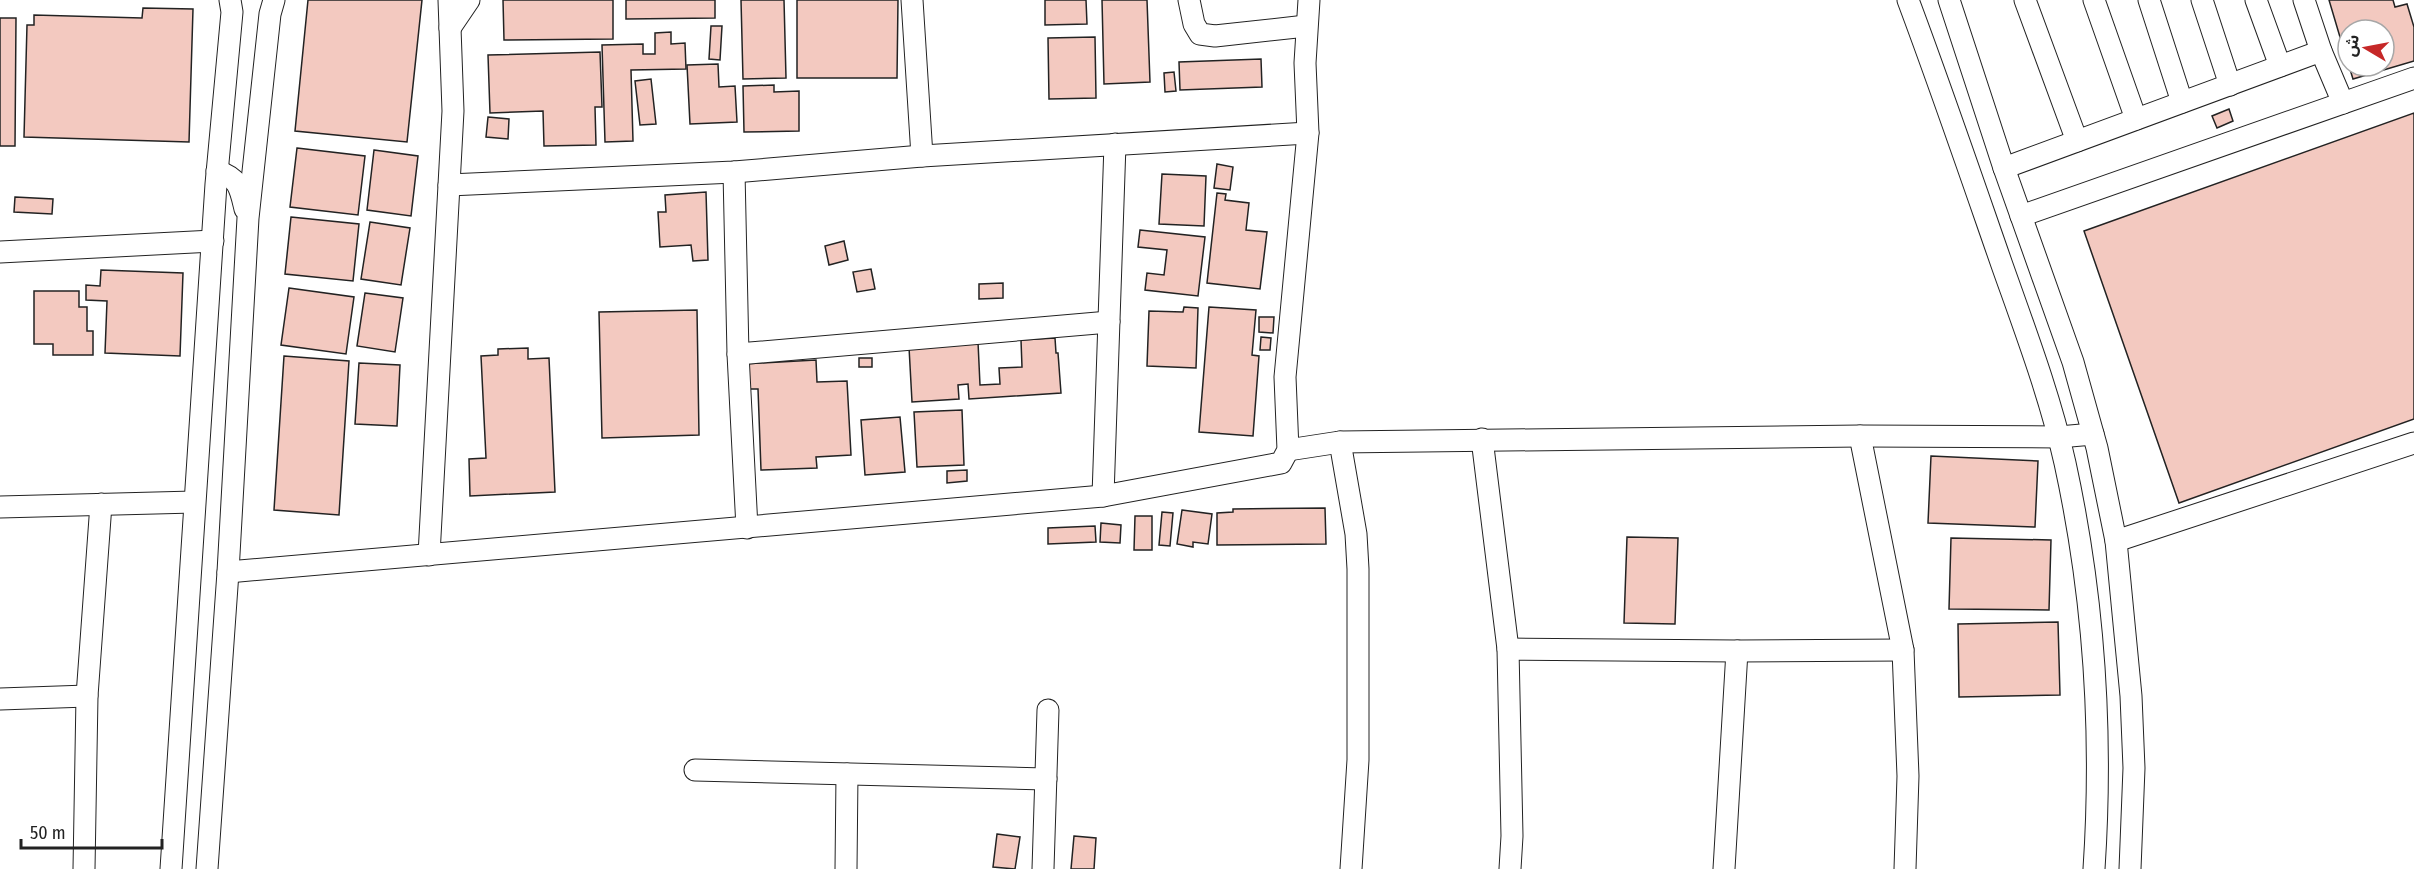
<svg xmlns="http://www.w3.org/2000/svg" width="2414" height="869" viewBox="0 0 2414 869" font-family="'Fira Sans Condensed','Noto Sans Arabic',sans-serif">
<style>
.building{fill:#f3c9c0;stroke:#222;stroke-width:1.5}
.lines{fill:none;stroke-linecap:round;stroke-linejoin:round}
.minor-casing{stroke:#222;stroke-width:23}
.minor{stroke:#fff;stroke-width:21}
</style>
<rect width="100%" height="100%" fill="#fff"/>
<g class="building">
<path d="M308,0h114l-15,142 -112,-11z"/>
<path d="M503,0h110v39l-109,1z"/>
<path d="M626,0h89v18l-89,1z"/>
<path d="M741,0h43l2,78 -43,1z"/>
<path d="M797,0h101l-1,78h-100z"/>
<path d="M1045,0h41l1,24 -42,1z"/>
<path d="M1102,0h45l3,82 -46,2z"/>
<path d="M2329,0h64l2,7 12,-3 7,23v34l-61,18 -4,-13h35v-36h-36v34z"/>
<path d="M143,8l50,1 -4,133 -165,-5 3,-112h7v-10l108,3z"/>
<path d="M0,18h16l-1,128h-15z"/>
<path d="M711,26h11l-2,34 -11,-1z"/>
<path d="M671,32v12l14,-1 1,26 -55,1 2,71 -28,1 -3,-97 41,-1v10h12v-21z"/>
<path d="M1095,37l1,61 -47,1 -1,-61z"/>
<path d="M600,52l2,55h-7l1,38 -52,1 -1,-35 -53,2 -2,-58z"/>
<path d="M1261,59l1,28 -82,3 -1,-28z"/>
<path d="M718,64l1,23 16,-1 2,36 -47,2 -3,-59z"/>
<path d="M1174,72l2,19 -11,1 -1,-19z"/>
<path d="M651,79l5,45 -16,1 -5,-44z"/>
<path d="M774,85v7l25,-1v40l-55,1 -1,-46z"/>
<path d="M2229,109l4,12 -16,7 -5,-12z"/>
<path d="M2414,113v306l-235,84 -95,-272z"/>
<path d="M488,117l21,2 -1,20 -22,-2z"/>
<path d="M297,148l68,8 -7,59 -68,-8z"/>
<path d="M374,150l44,6 -7,60 -44,-6z"/>
<path d="M1217,164l16,3 -3,23 -16,-2z"/>
<path d="M1162,174l44,2 -2,50 -45,-2z"/>
<path d="M706,192l2,68 -15,1 -2,-16 -31,2 -2,-35h8l-1,-17z"/>
<path d="M1217,193l9,1 -1,6 24,3 -3,27 21,2 -7,57 -53,-6z"/>
<path d="M15,197l38,2 -1,15 -38,-2z"/>
<path d="M291,217l68,7 -6,57 -68,-7z"/>
<path d="M370,222l40,6 -9,57 -40,-6z"/>
<path d="M1140,230l65,7 -7,59 -53,-6 2,-17 17,2 3,-25 -29,-3z"/>
<path d="M844,241l4,19 -19,5 -4,-19z"/>
<path d="M871,269l4,20 -18,3 -4,-20z"/>
<path d="M101,270l82,3 -3,83 -75,-3 2,-52 -21,-1v-15l14,1z"/>
<path d="M1003,283v15l-24,1v-15z"/>
<path d="M289,288l65,9 -8,57 -65,-9z"/>
<path d="M34,291h45v16h8v24h6v24h-40v-11h-19z"/>
<path d="M365,293l38,5 -8,54 -38,-6z"/>
<path d="M1184,307l14,1 -2,60 -49,-2 2,-55 34,1z"/>
<path d="M1209,307l47,3 -4,45 7,1 -6,80 -54,-4z"/>
<path d="M697,310l2,125 -97,3 -3,-126z"/>
<path d="M1259,317h15l-1,16 -14,-1z"/>
<path d="M1261,337l10,1 -1,12h-10z"/>
<path d="M1055,338l1,15h2l3,40 -92,6 -1,-15 -10,1 1,14 -47,3 -3,-55 69,-5 2,43 20,-1 -1,-16 23,-1 -1,-27z"/>
<path d="M528,348v11l21,-1 6,134 -85,4 -1,-37 17,-1 -5,-102 17,-1v-6z"/>
<path d="M284,356l65,5 -10,154 -65,-5z"/>
<rect x="859" y="358" width="13" height="9"/>
<path d="M816,360l1,22 30,-1 4,74 -35,2 1,11 -56,2 -3,-81h-13l-2,-25z"/>
<path d="M359,363l41,2 -3,61 -42,-2z"/>
<path d="M962,410l2,55 -47,2 -3,-55z"/>
<path d="M900,417l5,55 -40,3 -4,-55z"/>
<path d="M1931,456l107,5 -3,66 -107,-4z"/>
<path d="M967,470v11l-20,2v-12z"/>
<path d="M1325,508l1,36 -109,1v-32l16,-1v-3z"/>
<path d="M1182,510l30,4 -4,30 -15,-2v5l-16,-3z"/>
<path d="M1162,512l11,1 -3,33 -11,-1z"/>
<path d="M1135,516h17v34h-18z"/>
<path d="M1101,523l20,2 -1,18 -20,-1z"/>
<path d="M1095,526l1,16 -48,2v-16z"/>
<path d="M1627,537l51,1 -3,86 -51,-1z"/>
<path d="M1951,538l100,2 -2,70 -100,-1z"/>
<path d="M2058,622l2,73 -101,2 -1,-73z"/>
<path d="M997,834l23,3 -5,32 -22,-2z"/>
<path d="M1074,836l22,2 -2,31h-23z"/>
</g>
<g class="lines">
<g class="minor-casing">
<g id="minor">
<path d="M912,0l10,156"/>
<path d="M1189,0l5,24 6,10 15,2 91,-10"/>
<path d="M1908,0c33,88 63,176 94,265 23,65 48,131 63,198 29,133 38,271 29,406"/>
<path d="M1949,0l55,168 69,194 24,86 19,93 15,155 3,72 -4,101"/>
<path d="M2025,0l52,141"/>
<path d="M2094,0l42,119"/>
<path d="M2149,0l33,102"/>
<path d="M2202,0l28,85"/>
<path d="M2256,0l24,66"/>
<path d="M2304,0l17,51 22,52"/>
<path d="M450,28l19,-28"/>
<path d="M2004,168l317,-117"/>
<path d="M217,171c22,7 23,17 28,38"/>
<path d="M734,172l4,182 9,174"/>
<path d="M449,185l285,-13 188,-16 386,-23"/>
<path d="M2021,216l393,-138"/>
<path d="M0,252l213,-11"/>
<path d="M738,354l371,-32"/>
<path d="M1860,436l43,214 5,126 -3,93"/>
<path d="M1482,439l26,210"/>
<path d="M1340,442l16,92 2,35v191l-7,109"/>
<path d="M1288,450l52,-8 520,-6 199,1 34,-3"/>
<path d="M1103,496l12,-352"/>
<path d="M0,507l194,-5"/>
<path d="M2116,541l298,-98"/>
<path d="M429,555l24,-444 -4,-111"/>
<path d="M228,572l875,-76 178,-33 7,-13 -3,-73 23,-244 -3,-70 4,-63"/>
<path d="M0,699l87,-3"/>
<path d="M695,770l351,9"/>
<path d="M84,869l3,-173 14,-192"/>
<path d="M171,869l45,-685 16,-172 -2,-12"/>
<path d="M207,869l21,-297 20,-354 22,-204 4,-14"/>
<path d="M846,869l1,-95"/>
<path d="M1043,869l5,-159"/>
<path d="M1510,869l2,-33 -4,-187 229,2 166,-1"/>
<path d="M1724,869l13,-218"/>
</g>
</g>
<use href="#minor" class="minor"/>
</g>
<g transform="translate(2366 48) rotate(280)"><circle r="28" fill="#ffffff" stroke="#a7a7a7" stroke-width="1.5"/>
<path d="M0-4.5L10 22L0 15L-10 22Z" fill="#c62828"/>
<text y="-9" font-size="16" font-weight="bold" text-anchor="middle" fill="#222222">ش</text>
</g>
<path d="M21 839v9h141v-9" fill="none" stroke="#222222" stroke-width="3"/>
<text x="30" y="839" font-size="18" fill="#222222" stroke="#ffffff" stroke-width="4.5" paint-order="stroke">50 m</text>
</svg>
